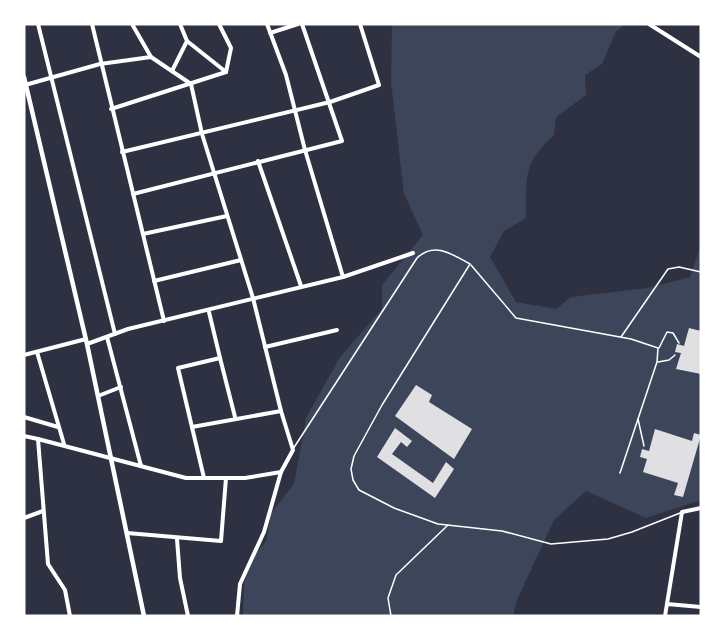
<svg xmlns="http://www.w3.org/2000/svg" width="725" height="640" viewBox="0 0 725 640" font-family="'Titillium Web',sans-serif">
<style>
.green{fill:#3c4559}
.building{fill:#e0e0e3}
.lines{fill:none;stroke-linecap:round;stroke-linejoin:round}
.service{stroke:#fff;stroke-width:1.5}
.minor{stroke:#fff;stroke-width:4}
.tertiary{stroke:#fff;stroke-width:4.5}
</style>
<rect width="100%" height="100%" fill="#2d3142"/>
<path class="green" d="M392,24h235l-11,7 -14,33 -17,11 1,20 -30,22 -2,18c-31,28 -28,43 -28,83l-22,13 -14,26 26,45 40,7 15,-12 77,-9 42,-11 11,-32v255l-55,18 -60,-27 -32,29 -37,80 -4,16h-270l1,-34 9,-27 13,-13 5,-29 23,-29 12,-66 34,-61 42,-48v-24l41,-50 -19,-41 -13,-112z"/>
<g class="building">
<path d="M689,328l12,3v43l-25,-5 5,-16 -6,-1 2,-8 7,2z"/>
<path d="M416,385l16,10 -3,7 43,27 -18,30 -59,-43z"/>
<path d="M395,428l17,13 -5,6 -6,-5 -9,12 41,29 13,-21 8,7 -19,29 -58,-41z"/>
<path d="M655,429l37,12 2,-8 7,2 -18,62 -9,-2 4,-12 -35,-11 4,-13 -7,-2 2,-8 7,2z"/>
</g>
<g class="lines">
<g class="service">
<path d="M471,265l45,53 115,21 27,9 -1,14 -37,111"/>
<path d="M621,337l47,-68 11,-2 22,5"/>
<path d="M659,348l8,-16 6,1 6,10"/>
<path d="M658,362l11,-2 6,-5"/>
<path d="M638,419l6,27"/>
<path d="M293,449l124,-191c18,-17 36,-3 53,6l-88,141 -28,51 -3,13 2,11 6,10 35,18 44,16 64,7 49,13 57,-5 24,-7 48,-19"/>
<path d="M391,616l-3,-18 8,-23 52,-50"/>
</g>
<g class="minor">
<path d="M38,24l77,310"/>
<path d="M92,24l72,297"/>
<path d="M132,24l19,33"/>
<path d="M267,24l19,51 19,75 38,127"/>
<path d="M649,24l52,33"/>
<path d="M270,33l28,-9"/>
<path d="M187,41l39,31"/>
<path d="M172,71l15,-30 -7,-17"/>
<path d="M25,85l75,-21 51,-7 40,27 11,50 51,164 28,113 -89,16"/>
<path d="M111,109l115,-37 5,-24 -12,-24"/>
<path d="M122,152l208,-50 49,-17 -19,-61"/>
<path d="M258,161l43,125"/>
<path d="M133,194l209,-53 -40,-117"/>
<path d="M143,234l84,-18"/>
<path d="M154,281l87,-21"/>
<path d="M107,337l34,129"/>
<path d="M87,344l41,-15 215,-52 70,-24"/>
<path d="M265,347l72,-17"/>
<path d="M37,352l27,92"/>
<path d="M24,355l62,-16"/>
<path d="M220,358l15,59"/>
<path d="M98,396l23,-9"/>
<path d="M24,417l34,10"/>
<path d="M24,436l14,3"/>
<path d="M204,478l-26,-110 42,-10 -11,-46"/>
<path d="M24,518l19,-7"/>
<path d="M127,533l94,8 5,-63"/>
<path d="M177,539l3,39 8,38"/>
<path d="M667,604l34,3"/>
<path d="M70,616l-5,-26 -17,-26 -10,-125 148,39h59l36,-6 12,-22 -12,-39"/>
<path d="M237,616l3,-32 24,-52 17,-60"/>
<path d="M665,616l17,-104 19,-4"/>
</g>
<path class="tertiary" d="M24,77l63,267 57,272"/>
</g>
<rect width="725" height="640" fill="none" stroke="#ffffff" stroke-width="51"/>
</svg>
